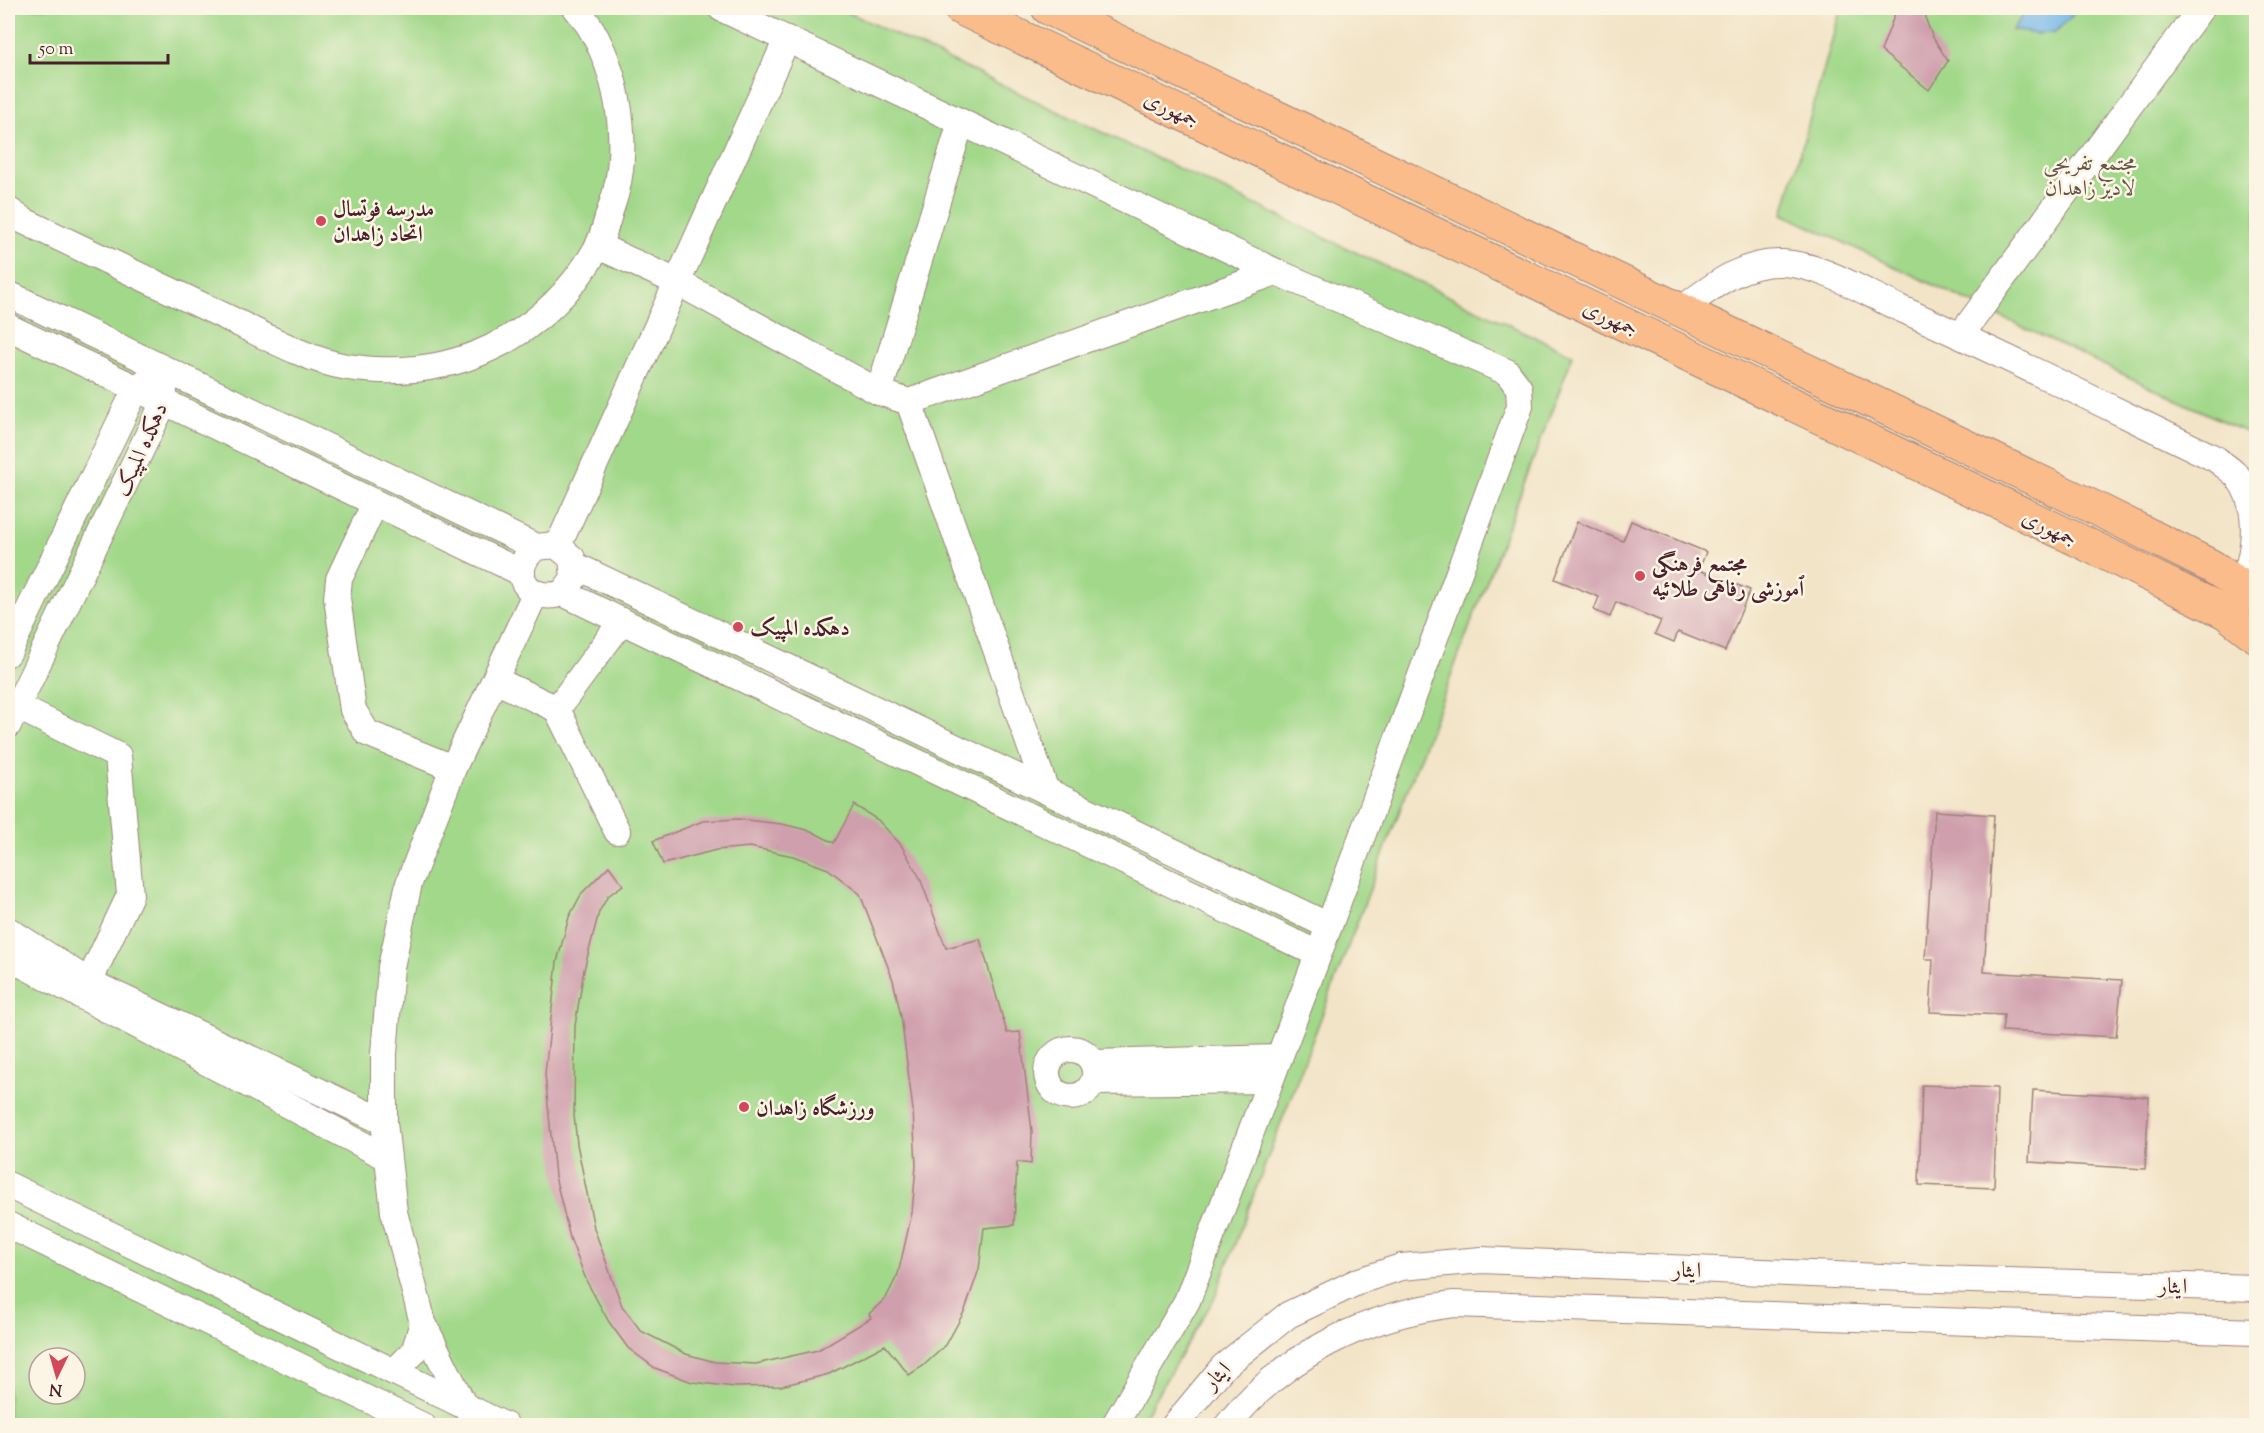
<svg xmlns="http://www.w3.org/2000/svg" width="2264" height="1433" viewBox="0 0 2264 1433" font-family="'Sorts Mill Goudy',Amiri,serif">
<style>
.green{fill:#a2d88a;stroke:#767c5a;stroke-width:1.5;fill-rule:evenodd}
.water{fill:#74b7ea;stroke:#5f6b8a;stroke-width:1.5}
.building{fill:#cf9fad}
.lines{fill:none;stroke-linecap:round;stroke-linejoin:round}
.minor-casing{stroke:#9e8279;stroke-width:28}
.major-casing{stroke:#9e8279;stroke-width:35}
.minor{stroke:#fff;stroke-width:26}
.major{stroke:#fabc8b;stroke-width:33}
.poi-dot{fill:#d1495b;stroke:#fcf5e5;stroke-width:2}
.labels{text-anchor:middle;stroke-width:5;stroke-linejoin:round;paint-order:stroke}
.street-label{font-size:22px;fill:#4a1f2b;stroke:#fcf5e5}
.park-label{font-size:22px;fill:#645648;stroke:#fcf5e5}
.poi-label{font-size:22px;font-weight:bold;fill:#4a1f2b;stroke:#fcf5e5;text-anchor:start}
</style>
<rect width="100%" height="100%" fill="#fcf5e5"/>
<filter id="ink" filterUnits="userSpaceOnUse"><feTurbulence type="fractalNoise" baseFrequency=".0167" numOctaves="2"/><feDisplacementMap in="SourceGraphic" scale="12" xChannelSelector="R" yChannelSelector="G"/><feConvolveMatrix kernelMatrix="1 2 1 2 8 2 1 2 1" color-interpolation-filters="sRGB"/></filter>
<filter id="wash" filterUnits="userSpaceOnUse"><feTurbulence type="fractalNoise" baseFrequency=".008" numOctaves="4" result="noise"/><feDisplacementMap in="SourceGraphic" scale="24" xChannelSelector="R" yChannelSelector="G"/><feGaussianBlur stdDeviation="1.35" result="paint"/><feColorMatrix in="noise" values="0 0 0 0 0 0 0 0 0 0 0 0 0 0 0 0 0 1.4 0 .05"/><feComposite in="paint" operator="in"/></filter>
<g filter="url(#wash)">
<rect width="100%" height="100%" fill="#f2e4c7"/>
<g class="green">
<path d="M8,8h831l734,347 -359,944 -75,126h-1131zM39,1358h36v36h-36z"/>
<path d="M1841,8h415v429l-473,-223z"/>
</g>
<path class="water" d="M2028,8h47l-3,8 -17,16 -19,2 -24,-4z"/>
<g id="blocks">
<g class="building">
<path d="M1897,8h28l1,12 6,16 16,25 -19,29 -48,-39z"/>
<path d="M1631,521l75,31 -7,18 51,20 -25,61 -47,-19 -4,10 -19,-8 6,-13 -45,-19 -6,15 -16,-7 5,-13 -44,-18 22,-57 46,19z"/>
<path d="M854,805l24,15 23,25 19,33 26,70 34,-9 27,94 13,-1 12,99 -1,33 -14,-2 -3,63 -30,3 -5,41 -14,41 -19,35 -23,21 -14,9 -24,-30 -56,29 -48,12 -46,1 -43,-5 -37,-14 -27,-20 -19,-26 -22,-40 -17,-44 -15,-62 -10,-102 12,-112 12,-45 13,-24 27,-27 14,19 -15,11 -9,16 -15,58 -9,56 -1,89 3,29 17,84 28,78 19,25 45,23 29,8 41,2 62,-14 53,-32 -2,-4 17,-16 12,-24 14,-61 4,-47 -3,-56 -12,-94 -8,-36 -33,-86 -32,-25 -35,-13 -43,-9 -34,3 -53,14 -10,-23 50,-20 35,-2 44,5 29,7 23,12z"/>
<path d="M1935,811l59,4 -10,157 138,8 -6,57 -114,-6 2,-16 -74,-3 3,-53h-8z"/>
<path d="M1922,1085l75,3 -3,100 -75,-3z"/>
<path d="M2033,1090l116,7 -4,72 -116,-7z"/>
</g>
</g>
</g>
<g filter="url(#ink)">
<use href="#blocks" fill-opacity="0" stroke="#9e8279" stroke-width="1.5"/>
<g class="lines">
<g class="minor-casing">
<g id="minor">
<path d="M721,8l555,264 231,100 12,16 1,18 -191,520 -142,375 -73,125"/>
<path d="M8,210l16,11c67,32 135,64 202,96 35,17 83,44 121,50 105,16 197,-28 250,-119 7,-13 10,-29 15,-43 21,-59 6,-149 -36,-197"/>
<path d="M598,246l79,36 202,110 30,10 367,-130"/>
<path d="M8,294l528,253"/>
<path d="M1679,311c32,-23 62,-50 104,-48 39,2 79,28 114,44 108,48 213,101 319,152 7,6 16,11 22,18 26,34 17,89 -5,123"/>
<path d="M8,327l514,246"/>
<path d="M1961,335l240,-327"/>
<path d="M879,392l82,-270"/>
<path d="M909,402l137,389"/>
<path d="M375,503l-36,76 -2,19 16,112 14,23 86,35"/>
<path d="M558,546l229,-507"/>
<path d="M574,565l755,361"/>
<path d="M563,593l11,-15 -2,-20 -16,-13 -20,2c-30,24 -9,58 27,46l755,361"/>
<path d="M8,653l128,-264 13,-10"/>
<path d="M495,680l62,29 65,-88"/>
<path d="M18,707l100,49 12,139 -41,87"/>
<path d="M557,709l60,122"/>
<path d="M8,725l156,-323v-15"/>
<path d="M8,930l81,52 295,140"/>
<path d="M8,957l378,200"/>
<circle cx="1071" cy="1073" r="24"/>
<path d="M1093,1063l186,-5"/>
<path d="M1094,1082l176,-2"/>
<path d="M8,1185l498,241"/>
<path d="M8,1225l415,201"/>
<path d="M394,1372l20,-20 9,-29"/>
<path d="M464,1406l-41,-83 -29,-111 -10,-90v-68l7,-87 18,-84 44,-115 82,-174"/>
<path d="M1174,1426l49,-59 65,-52 71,-34 42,-14 81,-7 421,18 353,10"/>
<path d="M1227,1426c54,-70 141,-112 227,-122l802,28"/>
</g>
</g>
<g class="major-casing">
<g id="major">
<path d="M960,8l1120,533 145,71 31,24"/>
<path d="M1048,8l1047,500 116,58 45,29"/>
</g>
</g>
<use href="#minor" class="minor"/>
<use href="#major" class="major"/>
</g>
</g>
<g class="poi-dot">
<circle cx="321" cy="221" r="6"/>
<circle cx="1640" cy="576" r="6"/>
<circle cx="738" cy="627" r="6"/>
<circle cx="744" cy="1107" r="6"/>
</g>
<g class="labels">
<g class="street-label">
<text transform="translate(1172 108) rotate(25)" y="8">جمهوری</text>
<text transform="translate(1611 317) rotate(25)" y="8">جمهوری</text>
<text transform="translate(140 449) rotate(-66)" y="8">دهکده المپیک</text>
<text transform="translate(2050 527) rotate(26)" y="8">جمهوری</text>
<text transform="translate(1687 1269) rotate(2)" y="8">ایثار</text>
<text transform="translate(2173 1285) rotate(2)" y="8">ایثار</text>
<text transform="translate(1216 1375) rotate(-46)" y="8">ایثار</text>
</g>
<g class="park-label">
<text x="2090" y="170">مجتمع تفریحی<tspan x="2090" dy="25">لادیز زاهدان</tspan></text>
</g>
<g class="poi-label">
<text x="333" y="216">مدرسه فوتسال<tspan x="333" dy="25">اتحاد زاهدان</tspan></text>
<text x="1652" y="571">مجتمع فرهنگی<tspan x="1652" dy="25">ٱموزشی رفاهی طلائیه</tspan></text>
<text x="750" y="635">دهکده المپیک</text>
<text x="756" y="1115">ورزشگاه زاهدان</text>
</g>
</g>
<rect width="2264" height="1433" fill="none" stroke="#fcf5e5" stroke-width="30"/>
<g transform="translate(57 1376) rotate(185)"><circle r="28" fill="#fcf5e5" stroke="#b59f9b" stroke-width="1.5"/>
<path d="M0-4.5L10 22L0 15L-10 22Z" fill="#d1495b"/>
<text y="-9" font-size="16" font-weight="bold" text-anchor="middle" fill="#4a1f2b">N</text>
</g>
<path d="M30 54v9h138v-9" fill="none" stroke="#4a1f2b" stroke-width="3"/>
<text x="39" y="54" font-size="18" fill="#4a1f2b" stroke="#fcf5e5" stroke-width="4.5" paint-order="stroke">50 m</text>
</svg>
